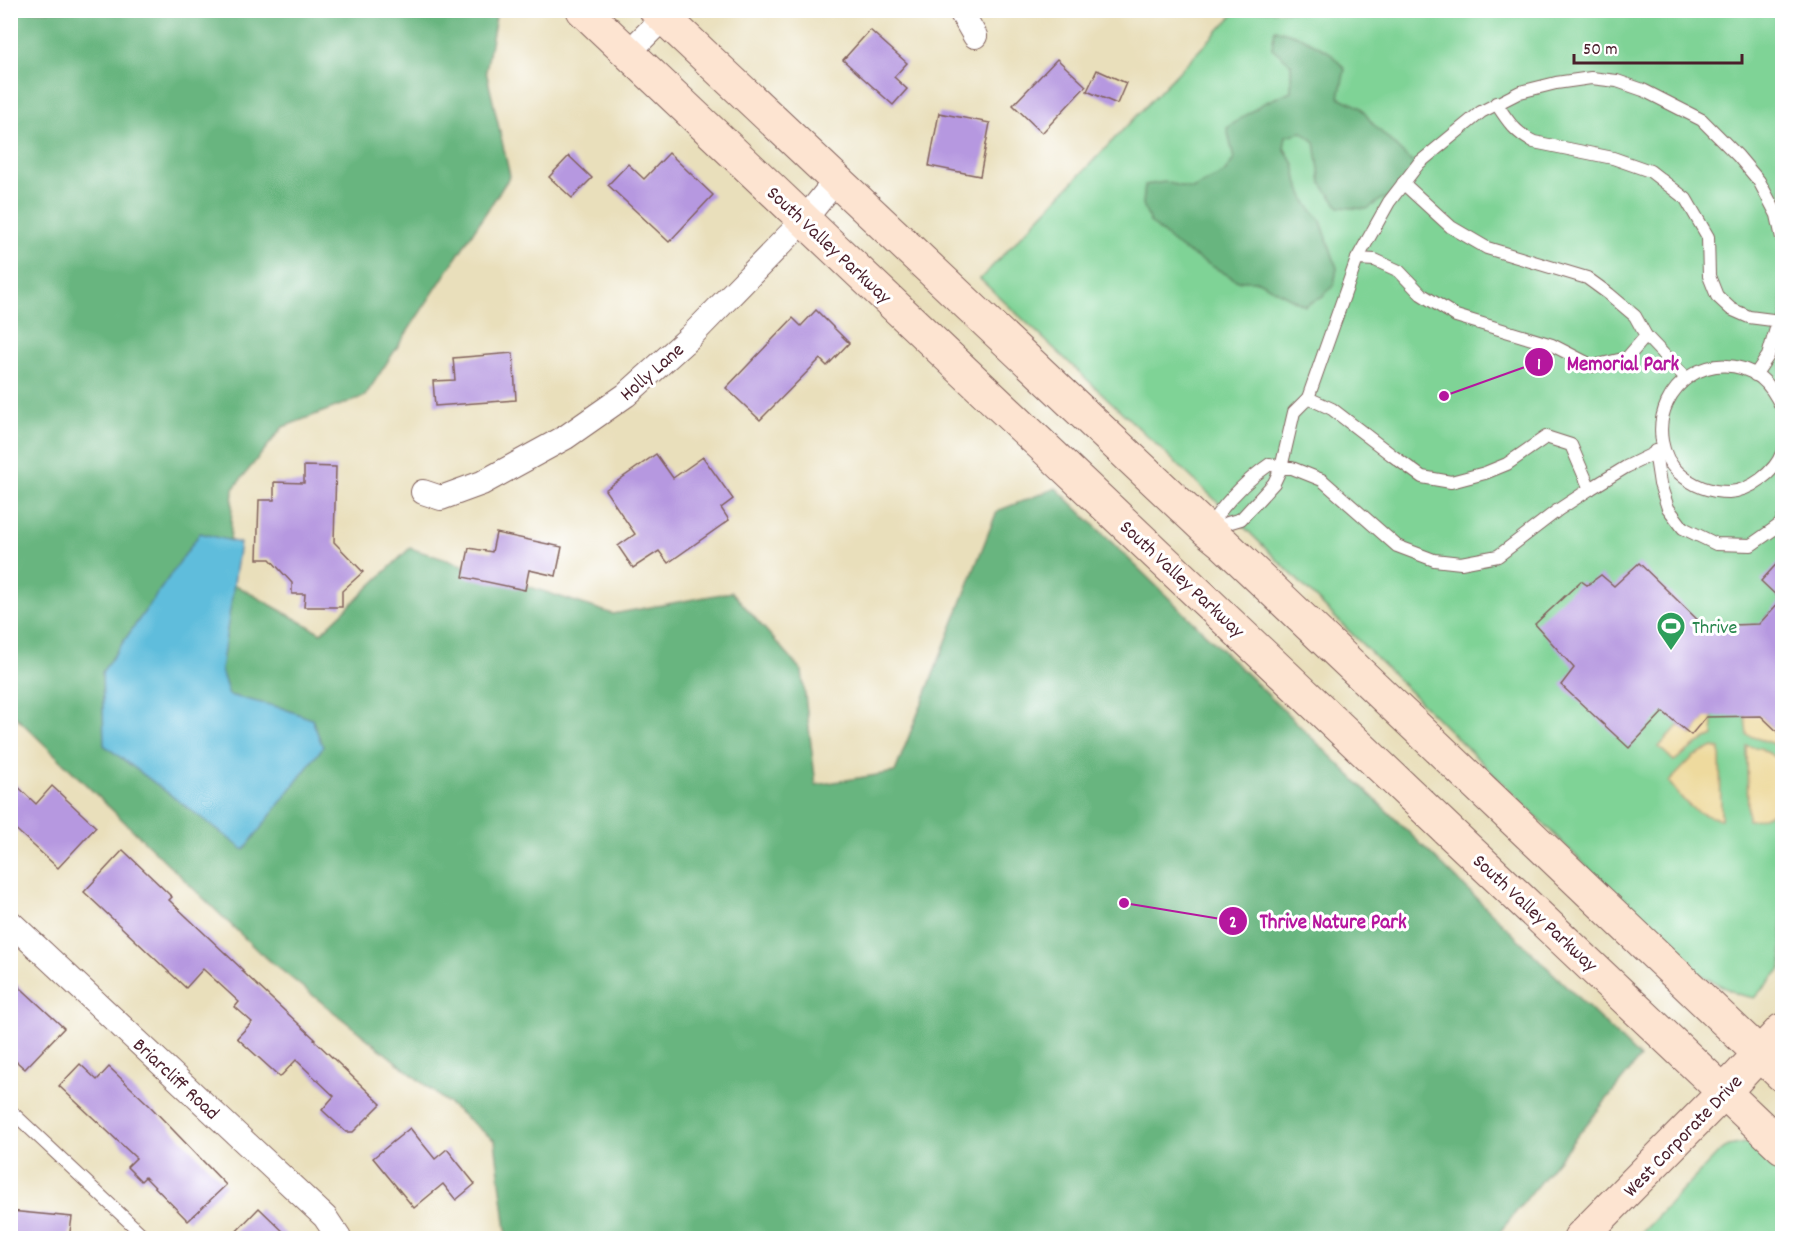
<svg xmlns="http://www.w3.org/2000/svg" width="1793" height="1249" viewBox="0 0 1793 1249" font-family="Dekko,sans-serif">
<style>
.green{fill:#7fd396;stroke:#647960;stroke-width:1.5}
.forest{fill:#67b57f;stroke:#586a55;stroke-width:1.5}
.sand{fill:#eeda9e;stroke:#9c7c64;stroke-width:1.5}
.water{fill:#5ebddc;stroke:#546e84;stroke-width:1.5}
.building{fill:#b698e0}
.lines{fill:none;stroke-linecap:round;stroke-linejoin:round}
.lane-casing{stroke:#82625d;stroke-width:14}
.street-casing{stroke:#82625d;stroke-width:26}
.secondary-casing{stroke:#82625d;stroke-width:35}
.lane{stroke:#fff;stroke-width:12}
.street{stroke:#fff;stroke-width:24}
.secondary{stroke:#fde4d1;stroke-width:33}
.labels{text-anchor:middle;stroke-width:6;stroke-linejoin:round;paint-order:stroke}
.street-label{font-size:20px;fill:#4a1f2b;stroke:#fff}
.leisure-label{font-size:20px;fill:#27864d;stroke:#fff;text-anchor:start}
.leader{fill:none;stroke:#b5179e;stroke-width:2}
.callout-dot{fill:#b5179e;stroke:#fff;stroke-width:2}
.mark-label{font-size:18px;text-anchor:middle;font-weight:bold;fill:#fff}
.callout-label{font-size:21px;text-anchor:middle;font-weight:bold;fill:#b5179e;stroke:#fff;stroke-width:6;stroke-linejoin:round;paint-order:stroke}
</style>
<rect width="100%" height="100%" fill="#fff"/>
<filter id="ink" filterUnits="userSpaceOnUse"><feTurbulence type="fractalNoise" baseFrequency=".0167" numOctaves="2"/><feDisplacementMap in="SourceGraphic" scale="12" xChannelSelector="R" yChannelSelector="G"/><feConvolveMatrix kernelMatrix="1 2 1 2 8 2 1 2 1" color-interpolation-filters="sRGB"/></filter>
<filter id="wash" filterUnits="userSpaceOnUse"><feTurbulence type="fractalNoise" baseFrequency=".008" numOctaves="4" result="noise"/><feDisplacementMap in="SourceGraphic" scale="24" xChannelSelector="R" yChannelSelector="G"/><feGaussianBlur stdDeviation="1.35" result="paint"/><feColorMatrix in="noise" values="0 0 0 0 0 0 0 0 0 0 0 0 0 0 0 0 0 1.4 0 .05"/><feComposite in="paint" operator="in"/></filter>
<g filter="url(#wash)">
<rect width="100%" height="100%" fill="#e9dfbb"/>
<g class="green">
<path d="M1237,11h545v957l-28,30 -17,-4 -46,-24 -449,-445 -262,-246z"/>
<path d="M1749,1142l11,4 22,19v73h-145l84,-88 8,-4z"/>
</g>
<g class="forest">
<path d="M10,11h487l-11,60 24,105 -145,220 -82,31 -50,62 -5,92 93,52 89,-85 203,66 119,-22 70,79 14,114 79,-13 102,-261 59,-23 584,570 -145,180h-988l-12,-97 -235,-188 -249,-241z"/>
<path d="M1275,29l26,8 28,15 16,17 -6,28 21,10 13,17 43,42v13l-13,16 -21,4 -15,10 -28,-2 -18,-24 -6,-41 -13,-10 -16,4 -2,12 10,16 4,20 9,20 14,17 16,47 -3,17 -11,11 -18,10 -47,-25h-20l-58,-33 -30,-26 -7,-18 2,-19 20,-3 27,7 32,-16 10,-14 -7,-31 37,-25 27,-12v-27l-19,-16z"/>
</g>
<g class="sand">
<path d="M1712,708l1,28 -13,6 -26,19 -15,-14 20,-22 13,10z"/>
<path d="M1759,714l21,20 2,14 -11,-5 -24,-8 -2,-19z"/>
<path d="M1747,746l13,2 22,13v45c-10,7 -21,14 -34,14z"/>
<path d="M1713,747l7,2 1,70c-28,-5 -35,-14 -52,-37l24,-25z"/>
</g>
<path class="water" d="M200,533l40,10 -19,127 8,25 53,13 30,11 11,28 -79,103 -140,-105 -2,-73z"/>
<g id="blocks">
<g class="building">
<path d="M870,30l37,33 -13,14 13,12 -14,16 -50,-45z"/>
<path d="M1057,59l29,27 -44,47 -29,-28z"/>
<path d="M1097,70l29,13 -9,21 -30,-13z"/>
<path d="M939,113l51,10 -10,53 -51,-10z"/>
<path d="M669,153l44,42 -44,47 -61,-57 20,-21 16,15z"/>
<path d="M569,156l23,22 -20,20 -23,-21z"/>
<path d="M816,310l33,33 -22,23 -7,-7 -60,61 -34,-32 67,-70 8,8z"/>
<path d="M513,353l3,47 -81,6 -2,-25 22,-1 -2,-22z"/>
<path d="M656,454l17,24 30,-21 30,42 -12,9 8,12 -61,43 -9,-12 -26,17 -15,-22 17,-12 -30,-44z"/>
<path d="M304,466l32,1 -2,75 29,30 -21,19v16h-38l1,-13h-13v-11l-22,-24h-13l2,-59h15v-18l30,1z"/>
<path d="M496,533l66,14 -6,29 -27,-6 -4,20 -62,-13 6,-29 23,4z"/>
<path d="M1782,558v178l-21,-20 -55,1 -15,18 -28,-23 -34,36 -68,-63 13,-17 -39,-44 46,-43 6,4 14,-10 13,11 25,-23 65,63 55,-2 22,-24 -20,-19z"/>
<path d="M10,779l26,25 16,-18 44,41 -38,41 -48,-44z"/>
<path d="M123,850l49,47 -3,3 74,70 -1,1 73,68 -1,1 67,64 -28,28h-7l-24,-22 12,-14 -38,-36 -16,17 -43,-39 15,-16 -17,-15 4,-5 -36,-33 -17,19 -102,-96z"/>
<path d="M10,978l54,50 -39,41 -15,-13z"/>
<path d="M80,1064l17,16 12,-13 40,38 77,80 -38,36 -43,-44 -4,4 -14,-14 9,-9 -77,-72z"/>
<path d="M410,1128l25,31 12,-10 28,35 -19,16 -13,-16 -29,24 -41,-50z"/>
<path d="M259,1208l32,31h-62z"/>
<path d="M10,1211l62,6 -3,22h-59z"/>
</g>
</g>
</g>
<g filter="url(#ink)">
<use href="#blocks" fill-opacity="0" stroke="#82625d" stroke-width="1.5"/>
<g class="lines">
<g class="lane-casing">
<g id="lane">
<path d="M1496,103c11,17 19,30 38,39l79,16 37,13 36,28 22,38 1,39 8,20 14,13 18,8 31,4"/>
<path d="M1403,183l48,44 36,21 100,30 22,16 26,22 11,20"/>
<path d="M1357,259l32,-57 30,-39 62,-51 39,-20 36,-9 35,-5 26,3 26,9 59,30 36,36 21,25 18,34 5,23"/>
<path d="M1755,375l13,-19 14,-48"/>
<path d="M1308,398l49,-139 18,1 24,11 22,23 35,22 96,29 41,21 34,-8 19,-22 40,42"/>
<path d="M1782,408c-5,-11 -11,-22 -21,-30 -47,-34 -108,7 -99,63 2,12 8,24 17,32 14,13 30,19 50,19 21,-1 46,-20 53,-39"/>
<path d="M1655,451l5,33 8,24 15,20 33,16 35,1 30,-21 1,-4"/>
<path d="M1211,528l30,-9 33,-36 7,-15 13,-56 14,-14 24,11 61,47 29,21 29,5 34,-9 22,-9 39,-27 25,8 19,44"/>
<path d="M1207,529c17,-25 38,-48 63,-65l11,4h11l30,12 75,66 37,14 27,3 37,-7 60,-46 32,-21 36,-22 37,-18"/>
<path d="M10,1110l136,128"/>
</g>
</g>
<g class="street-casing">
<g id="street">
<path d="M960,10l15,26"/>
<path d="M628,53l43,-43"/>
<path d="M423,492l18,6 41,-15 84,-46 60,-42 63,-57 115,-118 33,-41"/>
<path d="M10,922l315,295 14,21"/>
</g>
</g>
<g class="secondary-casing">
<g id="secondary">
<path d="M583,10l1199,1137"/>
<path d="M656,10l551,520 16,13 559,532"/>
<path d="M1580,1238l145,-147 57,-61"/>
</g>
</g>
<use href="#lane" class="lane"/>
<use href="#street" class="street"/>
<use href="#secondary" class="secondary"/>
</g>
</g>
<defs>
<g id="stadium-pin" transform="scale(1.5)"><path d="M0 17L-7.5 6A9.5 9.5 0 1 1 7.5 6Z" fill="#2e9e5b" stroke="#fff"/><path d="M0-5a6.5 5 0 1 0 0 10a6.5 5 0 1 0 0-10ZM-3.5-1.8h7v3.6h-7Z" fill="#fff"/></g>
</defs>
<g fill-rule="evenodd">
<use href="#stadium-pin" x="1671" y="626"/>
</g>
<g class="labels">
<g class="street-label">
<text transform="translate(830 244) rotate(43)" y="7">South Valley Parkway</text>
<text transform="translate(651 371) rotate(-41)" y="7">Holly Lane</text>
<text transform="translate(1183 578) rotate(43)" y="7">South Valley Parkway</text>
<text transform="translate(1536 912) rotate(43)" y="7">South Valley Parkway</text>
<text transform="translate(177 1078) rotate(43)" y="7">Briarcliff Road</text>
<text transform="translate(1682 1135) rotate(-46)" y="7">West Corporate Drive</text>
</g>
<g class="leisure-label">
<text x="1692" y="633">Thrive</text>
</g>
</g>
<path class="leader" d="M1444 396L1539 362M1124 903L1233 921"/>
<g class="callout-dot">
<circle cx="1444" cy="396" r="6"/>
<circle cx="1124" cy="903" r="6"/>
<circle cx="1539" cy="362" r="15"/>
<circle cx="1233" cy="921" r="15"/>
</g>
<g class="mark-label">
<text x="1539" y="369">1</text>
<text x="1233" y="927">2</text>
</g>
<g class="callout-label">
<text x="1623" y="370">Memorial Park</text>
<text x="1333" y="928">Thrive Nature Park</text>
</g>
<rect width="1793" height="1249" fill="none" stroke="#fff" stroke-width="36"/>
<path d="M1574 54v9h168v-9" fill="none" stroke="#4a1f2b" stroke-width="3"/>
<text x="1583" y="54" font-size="18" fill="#4a1f2b" stroke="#ffffff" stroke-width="4.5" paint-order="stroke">50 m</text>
</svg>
